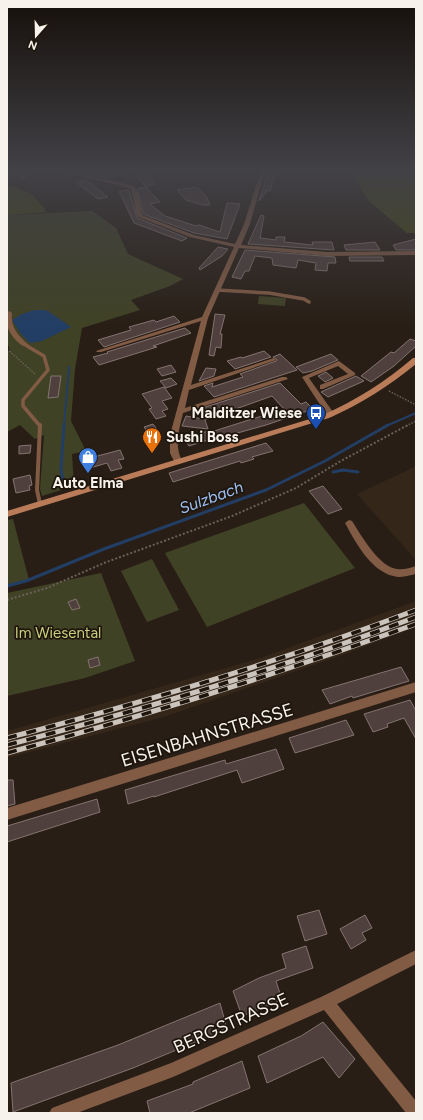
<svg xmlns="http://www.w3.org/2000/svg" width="423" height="1120" viewBox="0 0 423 1120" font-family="Figtree,sans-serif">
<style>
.built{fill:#342618}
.green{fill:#404225}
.forest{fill:#464911}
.water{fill:#233e65}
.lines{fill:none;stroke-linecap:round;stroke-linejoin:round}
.stream-far1{stroke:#233e65;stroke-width:2}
.stream{stroke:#233e65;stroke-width:3}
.building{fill:#4f403e;stroke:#847370}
.path-far2{stroke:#696058;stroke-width:1;stroke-dasharray:1 1;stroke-linecap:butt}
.path-far1{stroke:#696058;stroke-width:1.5;stroke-dasharray:1.5 1.5;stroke-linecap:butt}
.path{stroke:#696058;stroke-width:2;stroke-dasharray:2 2;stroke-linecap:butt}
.service-far1{stroke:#825b45;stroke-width:3.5}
.service{stroke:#825b45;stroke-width:4}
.minor{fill:#825b45;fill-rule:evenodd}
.secondary{fill:#ba7c58;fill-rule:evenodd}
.rail-casing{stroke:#cbc4bd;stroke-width:5}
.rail{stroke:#1e150c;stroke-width:3.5;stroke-dasharray:10;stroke-linecap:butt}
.labels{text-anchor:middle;stroke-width:3.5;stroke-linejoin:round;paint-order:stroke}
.poi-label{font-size:15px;font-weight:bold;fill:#f8f2ec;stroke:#1e150c;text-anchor:end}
.park-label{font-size:15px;fill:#c8ce7c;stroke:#1e150c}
.water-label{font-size:16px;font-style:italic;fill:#9cc0f4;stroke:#1e150c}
.near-street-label{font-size:18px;fill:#f8f2ec;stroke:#1e150c}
</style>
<rect width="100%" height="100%" fill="#281e15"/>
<g class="built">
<path d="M416,466v94l-59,-66z"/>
<path d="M416,601v26l-71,27 -181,63 -157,41v-27l253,-73z"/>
</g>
<g class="green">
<path d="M92,211l24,17 12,26 55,25 -13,7 -39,14 9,10 -58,18 -7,41 -4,52 15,30 -14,3 2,32 -32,10 -2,-7 4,-54 -9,4 -15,-14 -13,7v-80l3,-2 -3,-8v-127z"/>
<path d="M259,296l27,2 -1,8 -27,-2z"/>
<path d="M304,503l51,65 -148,59 -42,-74z"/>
<path d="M13,519l16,61 -22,5v-65z"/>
<path d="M152,559l27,51 -32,12 -26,-51z"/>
<path d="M101,573l34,88 -50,17 -78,18v-103z"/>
</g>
<g class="forest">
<path d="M70,170h70l-32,9z"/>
<path d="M320,170h96v63h-9l-38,-32 -19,-29z"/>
<path d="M7,184l25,10 15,18 -40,3z"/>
</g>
<path class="water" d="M34,310h10l4,1 23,16 -29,14 -12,2 -9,-9 -9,-14 10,-6z"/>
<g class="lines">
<g class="stream-far1">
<path d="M64,426l5,-59"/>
<path d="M386,426l30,-13"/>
</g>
<g class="stream">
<path d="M333,472l10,-2 15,2"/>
<path d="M63,481l-2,-12 3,-44"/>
<path d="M7,586l19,-5 78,-32 162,-59 59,-29 63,-36"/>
</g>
</g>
<g class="building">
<path d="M8,170h23l-7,9z"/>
<path d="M269,170h7l-6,21 -2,-1 -9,11z"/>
<path d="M146,173l9,11 -10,2 -9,-11z"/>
<path d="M86,180l22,17 -10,2 -22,-17z"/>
<path d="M146,187l14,15 -10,2 15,12 31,10 3,-1 21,7 7,-29 13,1 -13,35 -33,-6 -51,-19 -6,-25z"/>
<path d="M197,187l10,10 3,8h-7l-17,-5 -9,-10z"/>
<path d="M129,190l8,28 50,20 -5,3 -48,-18 -15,-32z"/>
<path d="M261,215l3,1 -4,22 16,2v-3h9l-1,5 29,3 -1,-3h20l2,8 -86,-6z"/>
<path d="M416,239v11h-20l-3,-5z"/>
<path d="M375,242l5,8h-34l-2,-5z"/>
<path d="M218,247l10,2 -6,7 -22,14 -1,-2z"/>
<path d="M245,250l90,7 1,6h-8l-1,8 -12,-1 1,-7 -18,-3 -2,8 -23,-3 -1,-7 -17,-2 -6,15h-4l-4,8 -9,-2z"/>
<path d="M349,257h33l2,4h-34z"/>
<path d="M215,314l10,1 -5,19h2l-1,14 -5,-1 -2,9 -5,-1z"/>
<path d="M174,316l6,6 -76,25 -6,-7 33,-10 -2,-3 25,-7 2,2z"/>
<path d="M185,328l6,5 -38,13 4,1 -58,18 -6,-8 15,-4 -1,-1z"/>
<path d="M410,339l6,2v5l-22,20 -23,16 -10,-6 30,-24 3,1z"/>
<path d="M264,351l7,6 -36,12 -8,-8 14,-4 1,1z"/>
<path d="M280,354l17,16 -83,27 -10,-11 9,-3 -1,4 31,-10 -3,-3 36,-13 1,-1 -4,-3z"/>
<path d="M331,354l7,6 -26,11 -9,2 -7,-6z"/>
<path d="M171,365l5,7 -14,4 -5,-7z"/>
<path d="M206,368l10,1 -2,7 -15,5z"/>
<path d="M326,372l7,6 -8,4 -7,-6z"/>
<path d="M51,376h10l-3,21 -10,1z"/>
<path d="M356,376l8,5 -36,16 -7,-5z"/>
<path d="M171,378l6,6 -11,4 -6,-7z"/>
<path d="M280,383l21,21 5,-2 7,7 -47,16 -50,14 -5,-7 73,-23 -12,-13 -67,24 3,9 -26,-3 4,-10 17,3 -7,-9z"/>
<path d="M164,387l8,11 -10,3 6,8 -6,2 4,5 -10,3 -7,-10 3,-1 -10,-14z"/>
<path d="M153,424l8,11 -9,3 -8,-11z"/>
<path d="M208,431l3,8 -22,7 -5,-7z"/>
<path d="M266,443l7,8 -21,6 2,2 -13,4 -1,-2 -67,21 -4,-9z"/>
<path d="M31,445l-1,8 -11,1v-8z"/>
<path d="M120,450l4,9 -6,1 4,8 -11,3 -4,-8 -17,5 -4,-9z"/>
<path d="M30,475l2,10 -3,1 1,4 -14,3 -3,-14z"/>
<path d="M323,486l19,23 -14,5 -19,-23z"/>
<path d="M76,599l4,9 -8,2 -4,-8z"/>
<path d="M98,657l2,8 -10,3 -2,-8z"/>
<path d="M401,667l8,14 -56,17 -1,-2 -22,8 -8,-14z"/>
<path d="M410,700l6,11v28l-12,-21 -17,6 1,3 -15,5 -9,-18z"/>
<path d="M346,720l8,15 -59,18 -6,-15z"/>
<path d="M276,749l8,20 -42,14 -5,-13 -83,27v-1l-26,8 -3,-14 100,-30 1,4z"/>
<path d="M7,780h6l2,24 -8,2z"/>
<path d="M97,799l3,13 -93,30v-16z"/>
<path d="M319,910l8,24 -22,7 -8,-25z"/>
<path d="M365,915l7,13 -10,5 4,7 -15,9 -11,-20z"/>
<path d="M306,946l7,22 -37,13 6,19 -40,16 -9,-25 26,-13 27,-10 -4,-14z"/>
<path d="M220,1003l7,26 -94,39 -120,44 -2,-29 107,-38z"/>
<path d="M323,1022l32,37 -16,19 -16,-21 -56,26 -9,-27 43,-20z"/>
<path d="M242,1061l8,27 -61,25h-39l-3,-12 46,-17v-2z"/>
</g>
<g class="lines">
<path class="path-far2" d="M393,180l4,-4 19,-4"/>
<g class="path-far1">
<path d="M7,349l29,26"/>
<path d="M389,391l27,14"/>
<path d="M406,426l10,-5"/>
</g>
<path class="path" d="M7,600l40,-12 57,-25 128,-47 64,-28 43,-26 69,-37"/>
<g class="service-far1">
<path d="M217,290l52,3 35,6 5,3"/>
<path d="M27,346l17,10 4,14 -25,30v6l17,20"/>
</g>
<path class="service" d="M40,504l-3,-14 3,-65"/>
<g class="minor">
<path d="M55,170h9l70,16 4,8 4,21 52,20 41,9 9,-20 17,-54h4l-15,54 -9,21 86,7 89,-1v4l-89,1 -88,-8 -31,70 -17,67 80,-26 2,-1 3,2 -87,30 -4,18 97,-31h4l2,2 -105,34c-4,17 -9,32 -1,48l-4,3 -3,-1 -5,-10v-18l31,-114 -100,31h-4l-1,-1 106,-34 32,-70 -44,-10 -52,-20c-5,-9 -3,-20 -8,-29z"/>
<path d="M9,311l3,2c-2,14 7,24 17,32v2c-8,1 -18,-11 -21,-19 -2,-4 -1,-11 -1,-16z"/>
<path d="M339,361l16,12v2l-32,14h-3v-4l28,-11 -10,-8 -29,12 26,37 -4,2h-3l-26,-40z"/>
<path d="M349,520l3,1c9,14 27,46 45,48 6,1 13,-1 19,-3v8c-6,1 -12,3 -18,3 -26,-3 -42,-34 -53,-54z"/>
<path d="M416,682v10l-409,128v-12z"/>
<path d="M416,950v14l-79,40 79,97v12h-10l-82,-103 -151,67 -96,36h-28l3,-5 119,-45 150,-66z"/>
</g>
<path class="secondary" d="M413,358h3v6c-27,22 -55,40 -87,54l-322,99v-6l316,-96c33,-15 62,-33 90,-57z"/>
<g class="rail-casing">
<g id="rail">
<path d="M7,738c139,-36 275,-77 409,-128"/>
<path d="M7,745c139,-36 275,-77 409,-128"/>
<path d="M7,753c138,-37 274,-80 409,-129"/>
</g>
</g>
<use href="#rail" class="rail"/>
</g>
<linearGradient id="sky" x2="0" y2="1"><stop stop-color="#16100c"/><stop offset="0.52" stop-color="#424146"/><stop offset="1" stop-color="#424146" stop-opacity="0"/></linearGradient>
<rect width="423" height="327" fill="url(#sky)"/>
<defs>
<g id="bus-pin" transform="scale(1)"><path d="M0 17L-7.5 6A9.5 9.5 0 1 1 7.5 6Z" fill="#1a4fb4" stroke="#1e150c"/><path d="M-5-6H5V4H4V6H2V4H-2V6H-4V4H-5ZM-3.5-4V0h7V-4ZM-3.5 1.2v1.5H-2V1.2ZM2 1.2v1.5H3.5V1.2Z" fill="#fff"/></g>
<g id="restaurant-pin" transform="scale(1)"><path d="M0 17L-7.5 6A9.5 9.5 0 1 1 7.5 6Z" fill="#e8710a" stroke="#1e150c"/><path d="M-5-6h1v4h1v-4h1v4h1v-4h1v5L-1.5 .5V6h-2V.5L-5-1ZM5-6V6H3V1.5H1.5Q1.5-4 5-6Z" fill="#fff"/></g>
<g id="shop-pin" transform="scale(1)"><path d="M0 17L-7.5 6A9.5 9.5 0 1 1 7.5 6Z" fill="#3f7fe0" stroke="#1e150c"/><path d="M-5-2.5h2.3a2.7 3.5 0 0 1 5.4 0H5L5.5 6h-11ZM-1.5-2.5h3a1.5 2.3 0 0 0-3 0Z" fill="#fff"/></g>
</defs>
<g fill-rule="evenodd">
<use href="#bus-pin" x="316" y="413"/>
<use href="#restaurant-pin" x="152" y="437"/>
<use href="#shop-pin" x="88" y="457"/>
</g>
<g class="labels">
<g class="poi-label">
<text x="302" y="418">Malditzer Wiese</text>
<text x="166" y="442" text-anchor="start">Sushi Boss</text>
<text x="88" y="488" text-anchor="middle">Auto Elma</text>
</g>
<g class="park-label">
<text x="58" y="638">Im Wiesental</text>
</g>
<g class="water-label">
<text transform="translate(211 497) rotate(-20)" y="6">Sulzbach</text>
</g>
<g class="near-street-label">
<text transform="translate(207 735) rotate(-17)" y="6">EISENBAHNSTRASSE</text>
<text transform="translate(231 1023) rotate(-24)" y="6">BERGSTRASSE</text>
</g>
</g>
<rect width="423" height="1120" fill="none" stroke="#f8f2ec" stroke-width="16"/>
<g transform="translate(36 36) rotate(200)" stroke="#1e150c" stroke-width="3" paint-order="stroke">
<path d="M0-3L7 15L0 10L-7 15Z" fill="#f8f2ec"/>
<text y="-6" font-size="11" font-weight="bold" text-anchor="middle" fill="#f8f2ec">N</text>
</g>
</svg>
